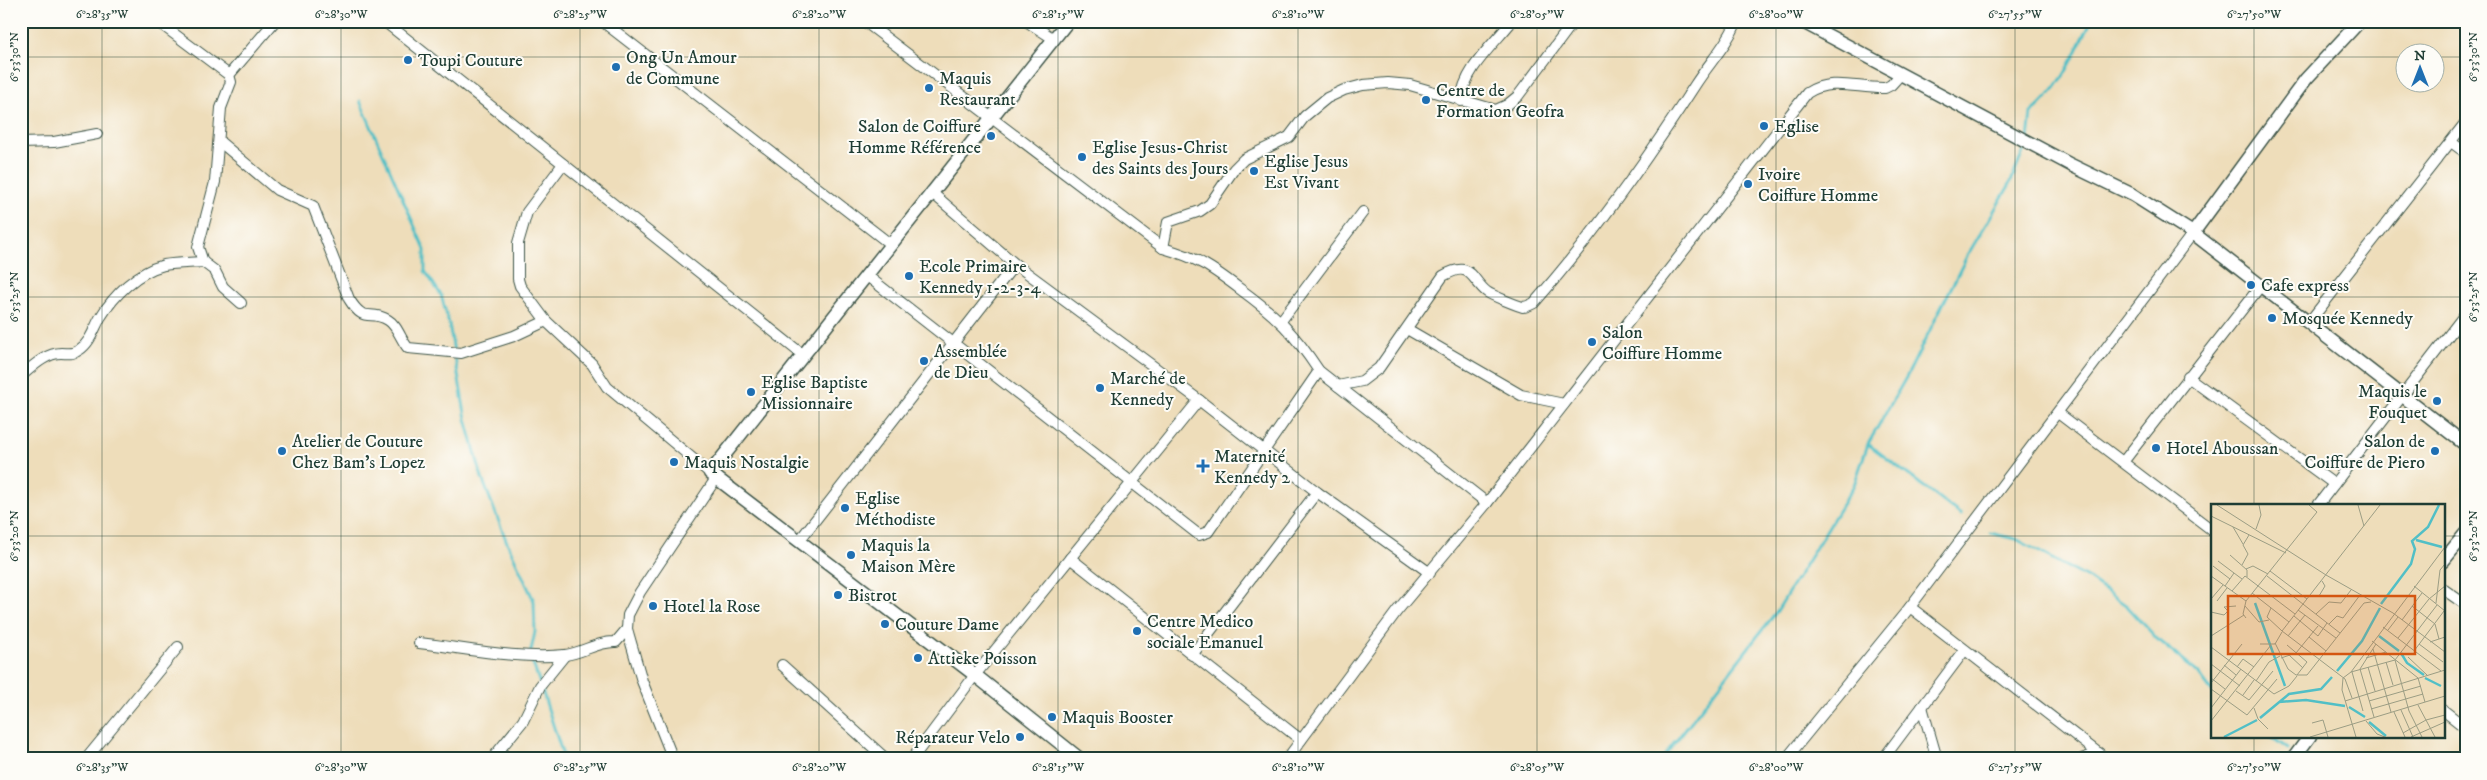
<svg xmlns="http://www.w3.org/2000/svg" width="2487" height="780" viewBox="0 0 2487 780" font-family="'IM FELL DW Pica',serif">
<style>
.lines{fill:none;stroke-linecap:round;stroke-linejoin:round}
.stream{stroke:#51bfc6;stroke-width:3}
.minor-casing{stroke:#3e5548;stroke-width:12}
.tertiary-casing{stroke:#3e5548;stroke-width:15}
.minor{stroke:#fff;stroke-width:10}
.tertiary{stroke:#fff;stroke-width:12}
.ticks{fill:none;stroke:#1f3d34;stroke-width:1;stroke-opacity:0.45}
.poi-dot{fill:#1f6fb2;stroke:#fdfcf7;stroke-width:2}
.labels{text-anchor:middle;stroke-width:4;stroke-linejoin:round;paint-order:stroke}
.poi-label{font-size:18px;fill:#1f3d34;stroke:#fdfcf7;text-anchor:start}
.inset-river{fill:none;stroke:#51bfc6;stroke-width:2.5}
.inset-road{fill:none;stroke:#9b9d84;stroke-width:1}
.view{fill:#d45610;fill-opacity:0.15;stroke:#d45610;stroke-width:2.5}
.inset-edge{fill:none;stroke:#1f3d34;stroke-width:2.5}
.neatline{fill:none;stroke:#1f3d34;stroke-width:2}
.ticks-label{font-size:12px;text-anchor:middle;fill:#1f3d34}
</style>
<rect width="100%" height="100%" fill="#fdfcf7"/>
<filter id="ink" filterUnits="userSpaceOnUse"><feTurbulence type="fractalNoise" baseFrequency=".02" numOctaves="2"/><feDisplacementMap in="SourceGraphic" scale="10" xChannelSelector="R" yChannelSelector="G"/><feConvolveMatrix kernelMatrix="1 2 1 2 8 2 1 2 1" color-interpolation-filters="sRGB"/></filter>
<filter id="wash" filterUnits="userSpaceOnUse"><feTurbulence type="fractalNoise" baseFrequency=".0096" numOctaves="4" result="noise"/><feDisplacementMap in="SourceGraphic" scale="20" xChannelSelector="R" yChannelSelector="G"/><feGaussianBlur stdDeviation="1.12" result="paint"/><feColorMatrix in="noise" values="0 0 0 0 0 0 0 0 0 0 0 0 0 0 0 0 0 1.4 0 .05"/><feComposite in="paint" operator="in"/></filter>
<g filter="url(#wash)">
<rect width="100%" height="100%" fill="#eeddba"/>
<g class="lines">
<g class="stream">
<path d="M360,101l65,149v21l16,24 8,29 17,95 16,59 24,62 28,61 1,31 -5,23 10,29"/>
<path d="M2028,139l3,-26c31,-25 43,-56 60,-92"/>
<path d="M1868,444l93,71"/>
<path d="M1990,533l26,6 73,40 38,27 32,35 39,32 14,19"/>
<path d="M542,690l22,69"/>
<path d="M2270,736l18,13"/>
<path d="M1662,759l115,-148 77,-126 14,-41 40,-70 59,-118 43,-72 16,-39"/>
</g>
</g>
</g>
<g filter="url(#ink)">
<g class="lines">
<g class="minor-casing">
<g id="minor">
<path d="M157,21l72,54 2,7 -10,26 -6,74 -17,65 5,15 12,9 8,16 18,16"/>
<path d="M384,21l419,334"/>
<path d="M602,21l288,223"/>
<path d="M864,21l299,227c35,10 48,19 77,41 37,27 54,44 79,82l168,132"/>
<path d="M1026,21l28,18"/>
<path d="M21,24l2,-3"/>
<path d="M229,75l46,-54"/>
<path d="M1461,101c2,-31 33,-57 51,-80"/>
<path d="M219,141l58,49 36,16 36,93c16,26 20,10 39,21 9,5 13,20 20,28l53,5 53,-17 32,-15"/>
<path d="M2451,142l15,11"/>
<path d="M21,143l33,-1 43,-8"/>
<path d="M563,164l-36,48 -9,31v36l2,7 26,35 46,43 15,23 103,86"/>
<path d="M931,192l84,72 184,136 118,92 113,81"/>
<path d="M1163,248l5,-26 32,-11 10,-7 24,-35 10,-10 45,-22 16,-21 22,-18 17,-8 19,-5 25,-2 22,2 86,25 11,-5 11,-9 56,-75"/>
<path d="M866,275l333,260 9,-3 111,-161"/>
<path d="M1281,321l82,-109"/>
<path d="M2310,321l156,-199"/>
<path d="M1407,329l114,66 43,9"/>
<path d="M21,376c11,-9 25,-23 40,-23 6,0 12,2 18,-3 11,-7 15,-21 21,-32 14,-23 37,-46 64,-53 12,-2 26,-2 39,-3"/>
<path d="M2188,377l146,107"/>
<path d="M1338,386l24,-5 17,-13 64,-92c29,-17 28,4 44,16 4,3 31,14 36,15 4,0 7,-2 11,-4 60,-68 112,-142 161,-218 14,-22 32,-40 42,-64"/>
<path d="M2058,413l154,117"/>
<path d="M2123,462l139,-178"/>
<path d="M2318,505l148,-192"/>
<path d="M799,541l216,-277"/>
<path d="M1070,558l231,182"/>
<path d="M2443,589l23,16"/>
<path d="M1910,607l196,152"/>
<path d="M419,643c44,5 102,17 146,12 18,-2 33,-14 51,-13l11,-13"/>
<path d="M1192,655l125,-163"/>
<path d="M782,665l104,94"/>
<path d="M1922,707l15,52"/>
<path d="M2443,710l23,18"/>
<path d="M86,759l92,-112"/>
<path d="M492,759l31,-38 17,-35 25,-31"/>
<path d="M673,759l-31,-78 -15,-52 1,-14 12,-23 77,-115"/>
<path d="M912,759l63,-84 224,-275"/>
<path d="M1287,759l110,-148 90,-108 320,-410c24,-16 51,-4 78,-5l6,-3 10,-11"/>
<path d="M1786,759l124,-152 283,-374"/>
<path d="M1883,759l81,-108"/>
<path d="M2082,759l17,-6"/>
</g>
</g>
<g class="tertiary-casing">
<g id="tertiary">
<path d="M1068,21l-358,452 265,202 105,84"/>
<path d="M1801,21l270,144 62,30 60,38 273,212"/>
<path d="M2193,233l113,-154 54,-58"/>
<path d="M2443,561l23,-28"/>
<path d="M2293,759l17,-23"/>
</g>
</g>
<use href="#minor" class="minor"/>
<use href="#tertiary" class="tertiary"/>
</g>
</g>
<path class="ticks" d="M102,21v738M341,21v738M580,21v738M819,21v738M1058,21v738M1298,21v738M1537,21v738M1776,21v738M2015,21v738M2254,21v484M21,57h2383M2434,57h32M21,297h2445M21,536h2191M2443,536h23M2254,736v23"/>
<g class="poi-dot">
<circle cx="408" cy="60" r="5"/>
<circle cx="616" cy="67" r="5"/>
<circle cx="929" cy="88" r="5"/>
<circle cx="1426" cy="100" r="5"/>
<circle cx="1764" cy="126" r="5"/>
<circle cx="991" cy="136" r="5"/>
<circle cx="1082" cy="157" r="5"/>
<circle cx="1254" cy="171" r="5"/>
<circle cx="1748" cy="184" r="5"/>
<circle cx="909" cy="276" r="5"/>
<circle cx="2251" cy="285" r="5"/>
<circle cx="2272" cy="318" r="5"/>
<circle cx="1592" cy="342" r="5"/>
<circle cx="924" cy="361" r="5"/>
<circle cx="1100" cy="388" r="5"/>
<circle cx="751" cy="392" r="5"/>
<circle cx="2437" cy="401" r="5"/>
<circle cx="2156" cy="448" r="5"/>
<circle cx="282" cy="451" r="5"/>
<circle cx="2435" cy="451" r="5"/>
<circle cx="674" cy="462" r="5"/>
<path d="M1200.5 458.5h5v5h5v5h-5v5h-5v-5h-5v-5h5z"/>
<circle cx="845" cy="508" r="5"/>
<circle cx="851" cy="555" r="5"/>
<circle cx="838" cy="595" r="5"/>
<circle cx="653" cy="606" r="5"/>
<circle cx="885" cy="624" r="5"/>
<circle cx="1137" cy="631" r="5"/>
<circle cx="918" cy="658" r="5"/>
<circle cx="1052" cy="717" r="5"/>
<circle cx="1020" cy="737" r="5"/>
</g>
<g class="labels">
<g class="poi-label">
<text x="626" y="63">Ong Un Amour<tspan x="626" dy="21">de Commune</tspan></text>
<text x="418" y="66">Toupi Couture</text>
<text x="939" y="84">Maquis<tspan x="939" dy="21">Restaurant</tspan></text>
<text x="1436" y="96">Centre de<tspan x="1436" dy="21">Formation Geofra</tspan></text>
<text x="981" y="132" text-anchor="end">Salon de Coiffure<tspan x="981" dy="21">Homme Référence</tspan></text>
<text x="1774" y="132">Eglise</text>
<text x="1092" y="153">Eglise Jesus-Christ<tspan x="1092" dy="21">des Saints des Jours</tspan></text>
<text x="1264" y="167">Eglise Jesus<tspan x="1264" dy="21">Est Vivant</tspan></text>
<text x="1758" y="180">Ivoire<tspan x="1758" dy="21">Coiffure Homme</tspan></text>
<text x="919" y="272">Ecole Primaire<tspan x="919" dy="21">Kennedy 1-2-3-4</tspan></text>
<text x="2261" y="291">Cafe express</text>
<text x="2282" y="324">Mosquée Kennedy</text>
<text x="1602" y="338">Salon<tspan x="1602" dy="21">Coiffure Homme</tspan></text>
<text x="934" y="357">Assemblée<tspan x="934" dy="21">de Dieu</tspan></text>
<text x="1110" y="384">Marché de<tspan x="1110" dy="21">Kennedy</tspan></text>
<text x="761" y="388">Eglise Baptiste<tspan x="761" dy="21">Missionnaire</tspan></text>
<text x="2427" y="397" text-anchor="end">Maquis le<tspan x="2427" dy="21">Fouquet</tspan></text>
<text x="292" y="447">Atelier de Couture<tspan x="292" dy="21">Chez Bam's Lopez</tspan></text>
<text x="2425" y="447" text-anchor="end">Salon de<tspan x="2425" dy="21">Coiffure de Piero</tspan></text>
<text x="2166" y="454">Hotel Aboussan</text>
<text x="1214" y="462">Maternité<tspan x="1214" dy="21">Kennedy 2</tspan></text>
<text x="684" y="468">Maquis Nostalgie</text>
<text x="855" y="504">Eglise<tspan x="855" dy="21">Méthodiste</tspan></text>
<text x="861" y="551">Maquis la<tspan x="861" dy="21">Maison Mère</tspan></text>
<text x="848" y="601">Bistrot</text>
<text x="663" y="612">Hotel la Rose</text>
<text x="1147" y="627">Centre Medico<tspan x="1147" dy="21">sociale Emanuel</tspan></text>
<text x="895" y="630">Couture Dame</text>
<text x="928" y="664">Attieke Poisson</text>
<text x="1062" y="723">Maquis Booster</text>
<text x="1010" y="743" text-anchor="end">Réparateur Velo</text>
</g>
</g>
<g transform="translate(2211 504)">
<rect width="234" height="234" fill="#eeddba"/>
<path class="inset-river" d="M205,36l26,7M44,99l30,83M170,100l30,-40 4,-15 -3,-8 16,-14 11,-22M168,132l20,15M190,149l6,10 17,12M126,167l25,-30 18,-33M214,174l16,8M68,198l27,-2 39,6M138,203l16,10M49,214l29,-24 32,-5 11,-12M158,218l17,14M13,233l33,-17"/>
<path class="inset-road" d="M6,1l109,70 67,38 52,39M147,1l6,21M0,12l75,37M22,23l10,17M45,25l5,-14 -2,-10M19,51l17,15v7M7,57l24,18M31,61l6,-11 -5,-9 6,-10M2,62l17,13M35,65l7,-3 15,8M59,67l37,28M0,72l35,25M56,72l73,57M14,82l9,-13M203,82l31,25M21,87l13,-15 50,38M41,89l37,29M108,92l6,-10 -3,-5M0,95l12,-14M6,97l10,-13M225,99l4,-33 5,-6M34,102l14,16 10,-2M201,102l23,18 4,15M60,104l-4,9 15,14M87,106l38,28M0,108l13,3 4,-4 -4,-4 12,-1M105,110l13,-12 12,1 10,-13M83,112l24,20 9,-13M35,114l-3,-4 3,-13 71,-89 -8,-7M191,116l20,-27M118,120l8,-8 6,2 17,-23M172,123l58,44M177,126l10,-13M0,132l33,-21M77,132l17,-21M98,133l17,14M187,134l31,-39 16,-13M161,137l46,37 7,24M219,138l15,-5M64,139l13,26 8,6h11l57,-72 7,-1M49,140h15l7,-12M208,140l24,18M76,141l20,17 -10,13M0,143l63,47 15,-8 8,-10M162,145l18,63M203,147l30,-40M85,149l22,-27M78,151l14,13M197,153l19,18M70,154l15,-5M155,154l20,-6M175,158l7,23M0,160l29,22M13,161l12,10M26,163l6,-8 11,8M157,163l7,24M140,168l94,-125M141,168l11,39M0,174l14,11M45,177l13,-19 11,-6M0,179l31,-39M0,185l36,26 30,-36M25,187l13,9 24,-29M32,191l11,-15M141,194l-7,-19 -63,-48 98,-126M134,197l100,-31M158,197l52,-15M207,201l17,32M0,204l30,-39M43,204l4,11 10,10M160,205l52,-15M190,206l12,27M183,208l11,25M163,213l-14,-48 16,-25M0,217l60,-76M155,217l11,13 8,3M101,219l11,-3 5,17M192,229l23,-13 19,-5M99,233l135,-41M145,233l-14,-47 1,-12 8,-6 44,-12M200,233l34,-15M211,233l-13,-26 -14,-51 42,-55"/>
<path class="view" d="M17,92h187v58h-187z"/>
<rect width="234" height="234" class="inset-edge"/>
</g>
<rect width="2487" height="780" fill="none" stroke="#fdfcf7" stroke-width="55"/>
<g transform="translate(2420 68)"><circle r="24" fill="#fdfcf7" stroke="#a4b0a9"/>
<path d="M0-4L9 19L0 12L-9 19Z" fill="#1f6fb2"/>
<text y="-8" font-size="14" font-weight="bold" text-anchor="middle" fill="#1f3d34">N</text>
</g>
<rect x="28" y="28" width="2432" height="724" class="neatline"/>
<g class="ticks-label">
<text x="102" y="18">6°28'35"W</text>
<text x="341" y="18">6°28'30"W</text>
<text x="580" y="18">6°28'25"W</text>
<text x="819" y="18">6°28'20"W</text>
<text x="1058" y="18">6°28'15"W</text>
<text x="1298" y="18">6°28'10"W</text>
<text x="1537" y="18">6°28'05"W</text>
<text x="1776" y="18">6°28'00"W</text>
<text x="2015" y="18">6°27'55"W</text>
<text x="2254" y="18">6°27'50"W</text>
<text transform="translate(14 57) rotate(-90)" y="4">6°53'30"N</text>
<text transform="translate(2473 57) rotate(-90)" y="4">6°53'30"N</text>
<text transform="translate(14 297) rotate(-90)" y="4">6°53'25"N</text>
<text transform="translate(2473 297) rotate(-90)" y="4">6°53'25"N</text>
<text transform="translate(14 536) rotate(-90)" y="4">6°53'20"N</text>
<text transform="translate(2473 536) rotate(-90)" y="4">6°53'20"N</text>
<text x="102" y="771">6°28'35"W</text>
<text x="341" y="771">6°28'30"W</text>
<text x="580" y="771">6°28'25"W</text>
<text x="819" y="771">6°28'20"W</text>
<text x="1058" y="771">6°28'15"W</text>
<text x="1298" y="771">6°28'10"W</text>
<text x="1537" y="771">6°28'05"W</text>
<text x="1776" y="771">6°28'00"W</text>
<text x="2015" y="771">6°27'55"W</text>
<text x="2254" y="771">6°27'50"W</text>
</g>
</svg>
